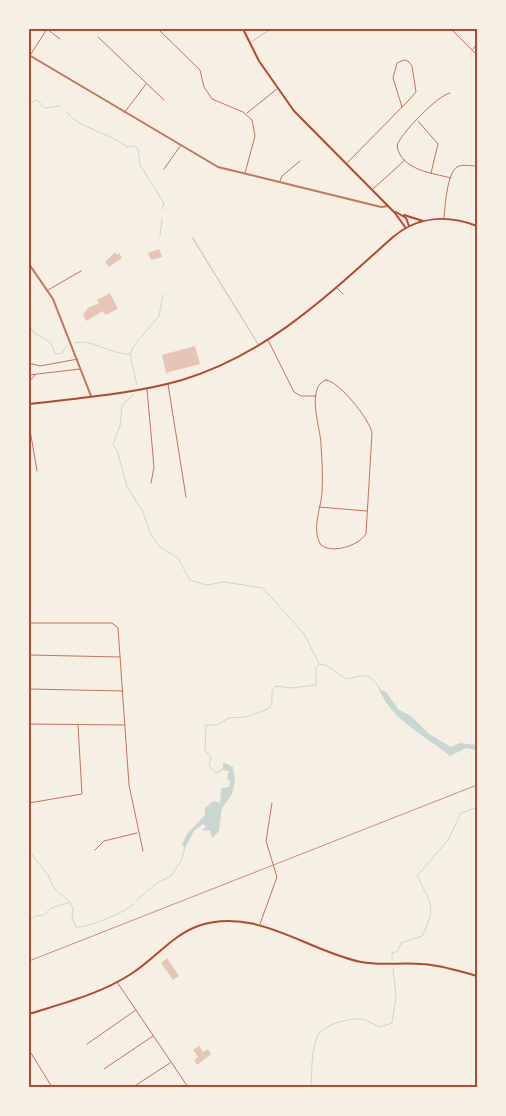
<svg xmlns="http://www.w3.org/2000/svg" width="506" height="1116" viewBox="0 0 506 1116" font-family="Arial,sans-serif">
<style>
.water{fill:#c9d6d2}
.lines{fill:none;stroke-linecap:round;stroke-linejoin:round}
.stream{stroke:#c9d6d2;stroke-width:1}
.building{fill:#e6c5b7}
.service{stroke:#c5725c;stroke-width:0.5}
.minor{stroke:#c5725c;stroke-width:1}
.tertiary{stroke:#c5725c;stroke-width:2}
.secondary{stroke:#b5482f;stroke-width:2}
.rail{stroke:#cf8b77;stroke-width:1}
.neatline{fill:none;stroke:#b5482f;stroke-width:2}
</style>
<rect width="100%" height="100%" fill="#f6efe4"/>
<g class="water">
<path d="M379,689l7,3 13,18 12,6 18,18 22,13 9,-4 17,2v5l-11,-2 -16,8c-25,-21 -58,-35 -71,-67z"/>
<path d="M223,762l10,5 2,14 -3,13 -10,14 -3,23 -7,7 -2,-8 -8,1 4,-4 -3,-3 -9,7 -9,17 -3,-4 5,-10 18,-19v-7l8,-7 7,2 1,-15 8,-1 1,-6 -3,-3 2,-7 -6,-1z"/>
</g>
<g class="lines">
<g class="stream">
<path d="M29,104l8,-4 8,8 15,-2"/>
<path d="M66,112c16,18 43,20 61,35l7,-1 4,3 2,16 24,38 -2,6"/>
<path d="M160,236l2,-17"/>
<path d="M29,323l4,9 17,10 6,12 6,-1 5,-7"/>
<path d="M142,336l17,-20 4,-21"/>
<path d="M75,343c15,-5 37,12 55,11l7,31"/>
<path d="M131,354l1,-5 7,-10"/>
<path d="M134,394l-12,11 -2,21 -7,18 5,9 9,34 15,23 9,25 9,12 18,11 12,22 17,5 17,-3 39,6 41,46 15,29"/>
<path d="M223,769l-7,4 -7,-7 2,-9 -6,-7 1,-25h11l12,-7 17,-1 22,-8 4,-6v-12l4,-5 15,2 25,-3v-17l3,-4 7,1 20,14c18,-3 21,-9 34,10"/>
<path d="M29,851l19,24 6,13 17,15"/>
<path d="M137,900l20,-17 14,-7 11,-17 3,-13"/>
<path d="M29,923c3,-6 7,-9 14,-7l8,-8 17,-5 5,4 -1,11 4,9c12,1 47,-14 58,-23"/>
<path d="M392,960v-7l6,-2 3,-8 21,-7c15,-29 9,-33 -5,-60l31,-36 13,-27 16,-6"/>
<path d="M311,1087c1,-16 0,-35 6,-50 6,-13 35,-21 49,-17 4,2 9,5 14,7l12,-4 4,-27 -3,-27"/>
</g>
</g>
<g class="building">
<path d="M159,249l3,8 -11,3 -3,-7z"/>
<path d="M115,252l2,3 2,-2 3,5 -13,9 -4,-5z"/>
<path d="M110,293l8,16 -13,6 -2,-4 -17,10 -3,-6 5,-7 11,-5 -2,-3z"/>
<path d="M195,346l5,18 -34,9 -4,-18z"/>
<path d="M167,958l12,18 -6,4 -12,-17z"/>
<path d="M199,1046l4,6 5,-3 3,5 -14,11 -3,-5 4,-3 -5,-7z"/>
</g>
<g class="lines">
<g class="service">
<path d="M251,42l20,-13"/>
<path d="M192,237l66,107"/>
</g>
<g class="minor">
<path d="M47,29l13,10"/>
<path d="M158,29l42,41 4,17 8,12 31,13 9,8 3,16 -10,37"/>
<path d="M451,29l26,26"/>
<path d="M98,37l66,63"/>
<path d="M473,49l4,-5"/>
<path d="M29,57l18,-28"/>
<path d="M450,93c-11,1 -51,42 -53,53 4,24 35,27 54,32"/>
<path d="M124,113l22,-29"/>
<path d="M247,113l30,-24"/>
<path d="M418,121l20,23 -7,29"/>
<path d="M346,164l62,-63 8,-9 -4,-26 -4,-5 -4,-1 -7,3 -4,15 9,29"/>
<path d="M164,169l17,-24"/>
<path d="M280,181l2,-5 18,-15"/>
<path d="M373,189l32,-29"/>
<path d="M444,218c1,-11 3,-45 13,-51 5,-3 14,-1 20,-1"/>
<path d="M337,288l6,6"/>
<path d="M48,290l33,-19"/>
<path d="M268,340l26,52 7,4h15"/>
<path d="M29,363l11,3 38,-7"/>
<path d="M29,375l51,-6"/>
<path d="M326,380c13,1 44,40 46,53l-6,101c-8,12 -34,20 -45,11 -10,-16 0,-36 1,-53 1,-16 0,-32 -1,-47 0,-16 -16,-58 5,-65z"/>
<path d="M29,382l6,-7"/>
<path d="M168,384l18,113"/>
<path d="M147,389l7,78 -3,16"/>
<path d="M29,424l8,47"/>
<path d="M319,507l48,4"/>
<path d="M29,623h83l6,5 11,157 14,66"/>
<path d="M29,655l91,2"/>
<path d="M29,689l94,2"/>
<path d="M29,724l96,1"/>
<path d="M29,803l53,-9 -4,-69"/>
<path d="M95,850l9,-9 33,-8"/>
<path d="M260,924l17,-47 -11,-36 6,-38"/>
<path d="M117,982l71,105"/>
<path d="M87,1044l49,-34"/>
<path d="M29,1050l23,37"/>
<path d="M104,1069l49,-33"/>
<path d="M133,1087l37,-24"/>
</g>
<g class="tertiary">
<path d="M29,55l189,112 163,40 7,-1"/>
<path d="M29,264l24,35 38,97"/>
</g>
<g class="secondary">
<path d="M243,29l16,32 35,50 101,102 10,14"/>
<path d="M396,212l10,6 3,8"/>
<path d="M404,215l19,6"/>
<path d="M29,404c51,-6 104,-10 153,-24 86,-26 146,-85 211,-143 25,-21 55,-22 84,-11"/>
<path d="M29,1014c35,-11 71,-20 102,-40 24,-15 40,-38 67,-48 58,-20 109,25 163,36 20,4 40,0 61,2 19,1 37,7 55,12"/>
</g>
<path class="rail" d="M29,961l448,-176"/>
</g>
<rect width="506" height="1116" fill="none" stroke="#f6efe4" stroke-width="60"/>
<rect x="30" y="30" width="446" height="1056" class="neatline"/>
</svg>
